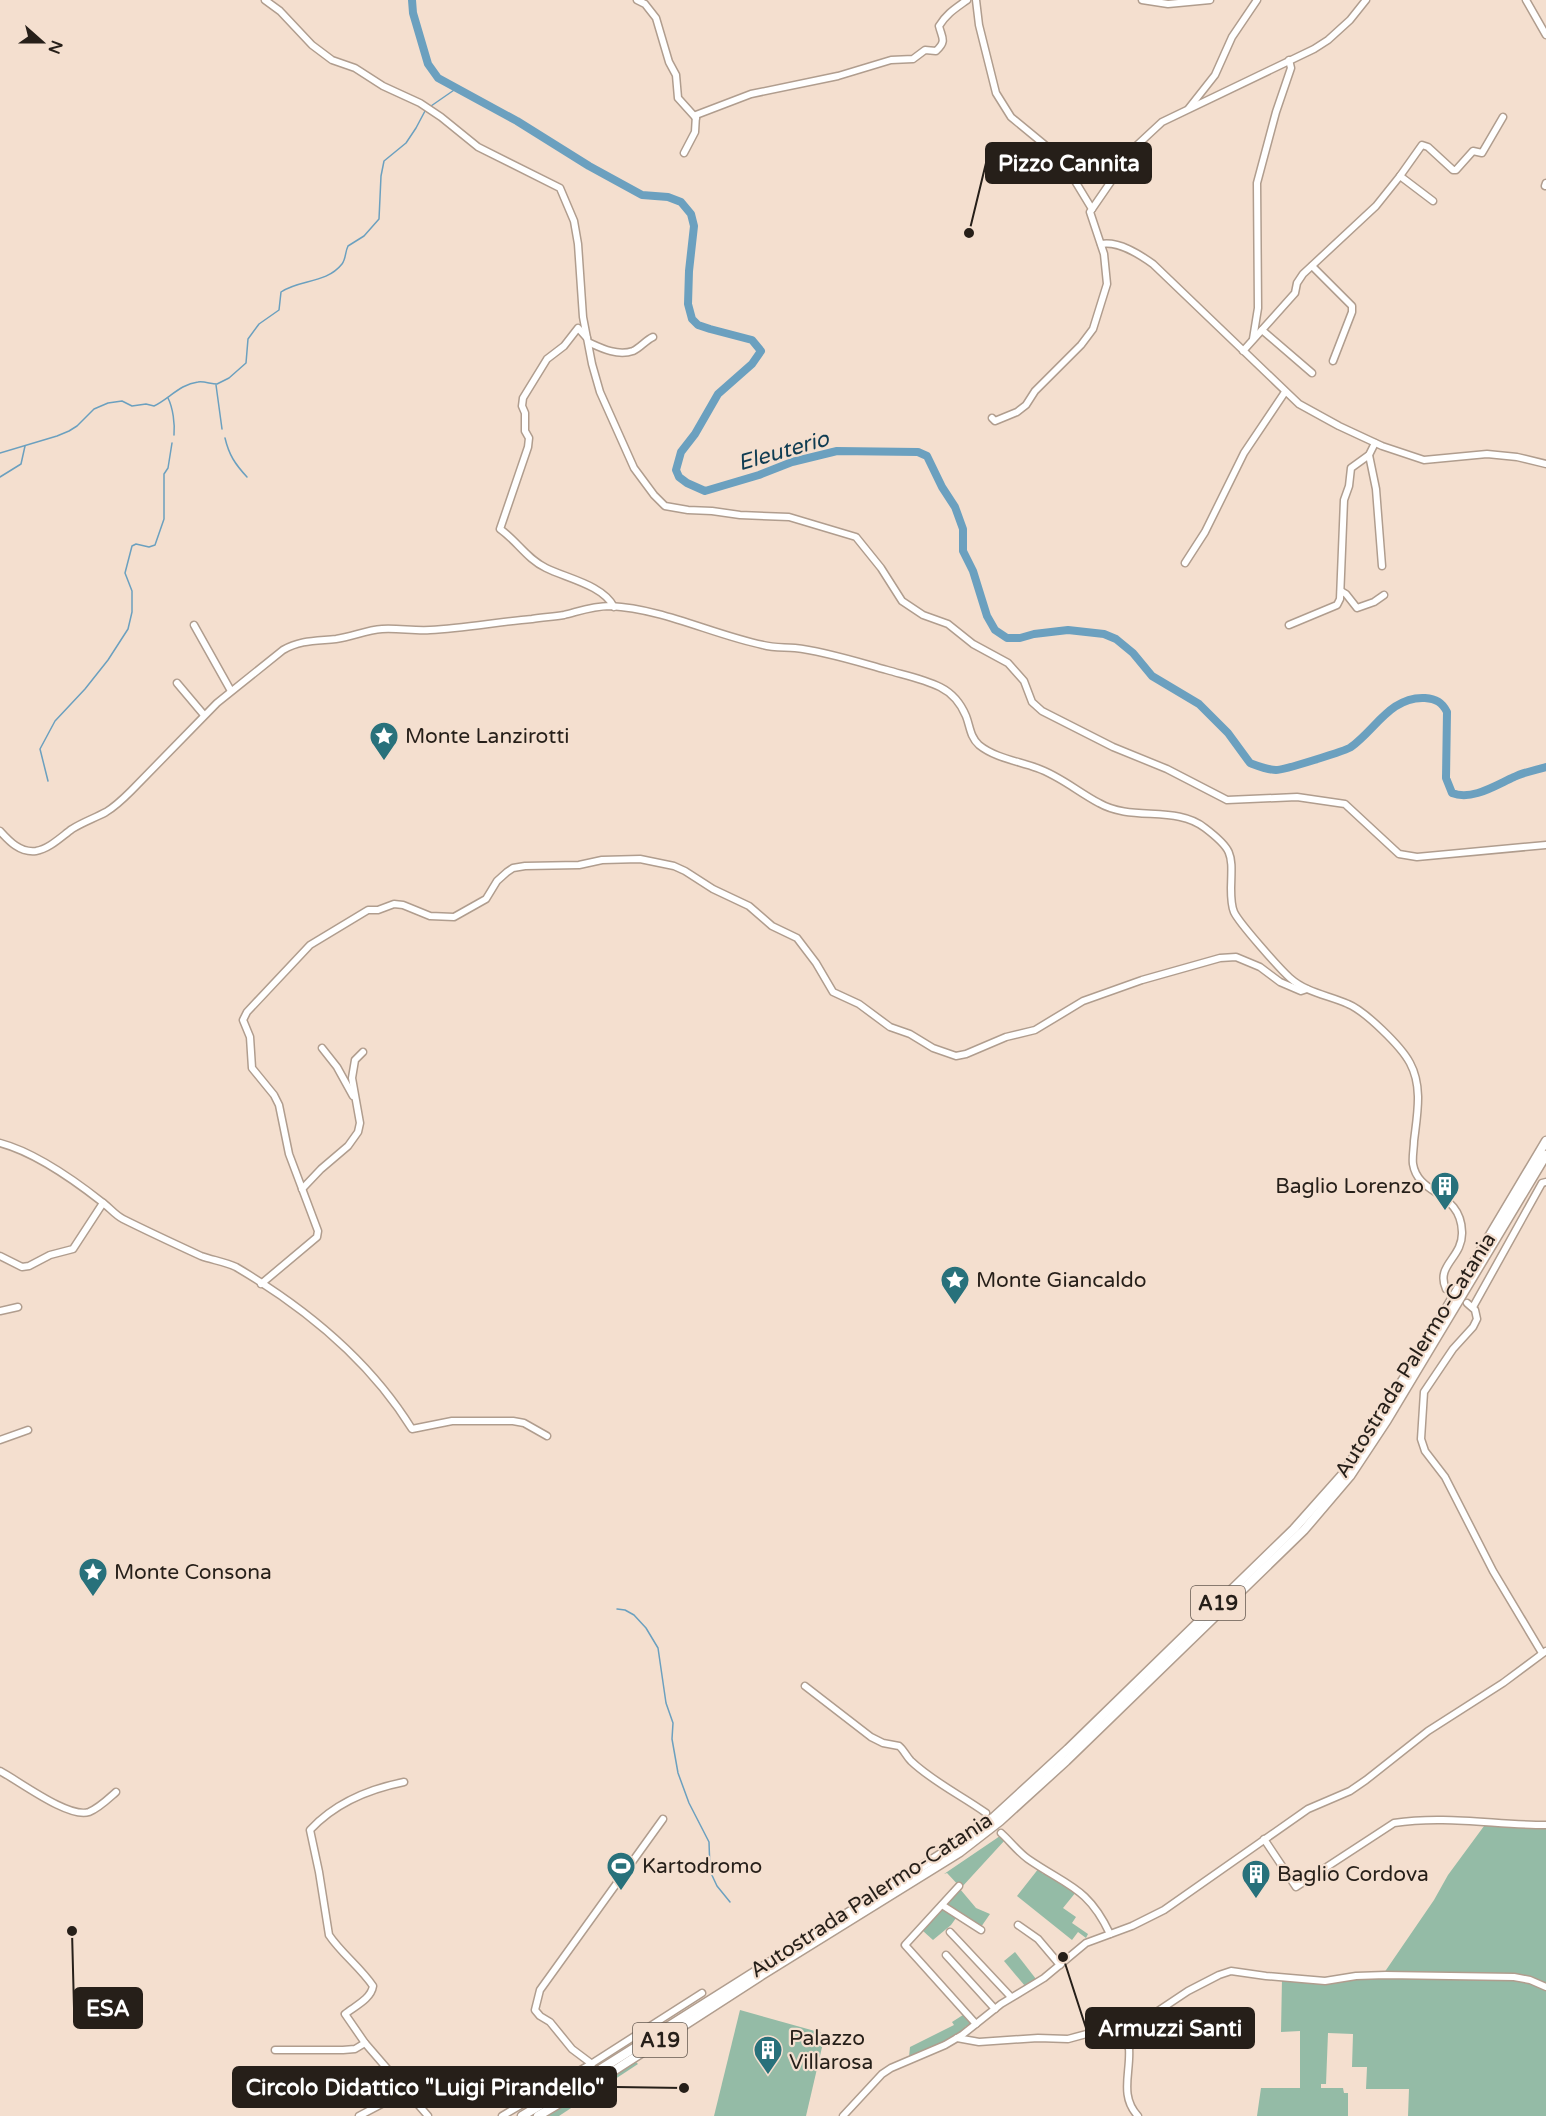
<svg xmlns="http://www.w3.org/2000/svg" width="1546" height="2116" viewBox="0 0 1546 2116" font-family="'Varela Round',sans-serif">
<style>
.green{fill:#94bba6}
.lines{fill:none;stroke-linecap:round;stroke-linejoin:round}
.stream{stroke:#6ba0bf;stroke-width:1.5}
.river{stroke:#6ba0bf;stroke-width:8}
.minor-casing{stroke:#b09d8e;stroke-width:9}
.highway-casing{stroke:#b09d8e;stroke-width:11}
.minor{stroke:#fff;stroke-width:6}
.highway{stroke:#fff;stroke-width:8}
.labels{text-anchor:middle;stroke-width:4.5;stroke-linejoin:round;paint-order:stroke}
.shield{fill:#f4dfcf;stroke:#645950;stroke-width:1.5}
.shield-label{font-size:20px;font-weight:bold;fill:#261f19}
.poi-label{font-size:21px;fill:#261f19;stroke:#f4dfcf;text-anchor:start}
.street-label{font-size:21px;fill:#261f19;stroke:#f4dfcf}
.water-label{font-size:22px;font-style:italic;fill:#0f3c52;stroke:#f4dfcf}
.leader{fill:none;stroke:#261f19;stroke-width:2}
.callout-dot{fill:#261f19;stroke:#f4dfcf;stroke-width:2}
.callout{fill:#261f19;stroke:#261f19;stroke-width:2}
.callout-label{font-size:22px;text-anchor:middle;font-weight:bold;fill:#fff}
</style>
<rect width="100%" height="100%" fill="#f4dfcf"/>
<g class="green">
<path d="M1487,1822l59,3v291h-138l1,-27h-43l1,-22h-15l1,-33 -25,-1 -2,51h-5v4h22l1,5h4v23h-91l4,-28h39v-57l-19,1 1,-54 43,3 59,-8 50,-73 14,-25z"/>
<path d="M1000,1836l5,4 -44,48 -14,-15 -3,1z"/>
<path d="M1039,1868l4,2 -2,2 2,2 3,-1 30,19 -13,16 13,9 -4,6 16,11 -2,4 -8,-6 -6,8 -55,-44z"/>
<path d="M960,1889l16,19 14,6 -9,13 -35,-23z"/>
<path d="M942,1909l14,9 -5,7 -18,15 -10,-9z"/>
<path d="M1015,1952l21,27 -11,7 -21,-25z"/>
<path d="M740,2010l82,23 1,10 -17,73h-92z"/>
<path d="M963,2015l9,10 -3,2 -3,-1 -1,3 -14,11 -42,17 1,-10 44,-22 -2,-3z"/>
<path d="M635,2061l3,3 -79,52h-11z"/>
</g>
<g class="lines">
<g class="stream">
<path d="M431,106l26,-18"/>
<path d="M216,385l6,44"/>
<path d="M168,398c5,10 7,26 6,37"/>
<path d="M225,438c4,17 10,26 22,39"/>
<path d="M0,453l57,-17 12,-5 8,-5 17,-17 14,-6 14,-2 10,5 14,-2 8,2c15,-7 26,-22 44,-24 6,-1 13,2 19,2l12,-6 17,-15 2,-24 11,-15 20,-14 2,-18c19,-13 45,-8 61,-28 4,-5 3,-12 6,-18l16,-10 15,-17 2,-43 3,-15 22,-18 10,-15 9,-17"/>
<path d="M0,477l21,-13 4,-18"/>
<path d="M48,781l-8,-32 15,-28 30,-32 23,-29 20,-31 4,-17v-21l-7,-18 7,-27 4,-2 13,3 6,-2 9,-26v-45l4,-6 4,-25"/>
<path d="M617,1609l8,1 9,5 12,13 12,20 8,55 7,20 -1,16 6,34 11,30 20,39 1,29 7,15 13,16"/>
</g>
<path class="river" d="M412,0l1,13 15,51 10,14 79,43 72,45 53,29 26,2 13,5 10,12 3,12 -5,45 -1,33 4,15 6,6 12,4 42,11 9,11 -9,13 -34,30 -23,40 -14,18 -5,18 3,7 8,6 18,8 54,-16 33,-13 45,-11 81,1 9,4 15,31 13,20 8,22v22l10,20 14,45 8,14 12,8h13l14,-4 34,-4 36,4 12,5 17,14 19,23 47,28 29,29 22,30c8,3 18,7 26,7 5,1 72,-20 75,-23 24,-17 40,-51 74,-49 11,1 17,4 22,14l-1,66 6,15c20,8 44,-8 62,-16 10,-5 22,-7 32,-10"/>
<g class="minor-casing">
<g id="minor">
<path d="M265,0l15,11 32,34 20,15 23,8 28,18 37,17 21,14 37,30 82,41 14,33 4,23 5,73 9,47 8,28 34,76 20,27 11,11 23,4 24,1 28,4 49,2 67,20 25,31 21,33 21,14 25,9 25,20 35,19 16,18 8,21 10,9 71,36 54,22 60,31 70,-3 48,7 54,50 18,3 129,-12"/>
<path d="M637,0l8,4 11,14 13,44 7,13 2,23 18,20"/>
<path d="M976,0l3,25 17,68 15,24 34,28 30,36 17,28"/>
<path d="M1142,0l26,4 42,-4"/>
<path d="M1526,0l20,35"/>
<path d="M1189,108l26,-33 17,-38 25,-37"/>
<path d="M684,153l11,-21 1,-17 55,-21 87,-18 53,-16 22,-1 12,-9 11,1c11,-10 6,-13 3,-25 7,-12 17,-18 28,-26"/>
<path d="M1400,176l33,25"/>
<path d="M1545,186l1,-3"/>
<path d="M1101,244c18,-3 38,10 52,20l146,140 40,22 43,20 42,14 63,-6 30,3 29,7"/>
<path d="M1312,266l40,40v6l-19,49"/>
<path d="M1262,330l50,43"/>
<path d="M587,338l-9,-10 -14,18 -17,13 -24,39 -1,8 3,7v18l4,7 -1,9 -28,82c17,12 27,30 46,39 20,10 57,17 68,39"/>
<path d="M1253,339l5,-31 -1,-125 19,-71 15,-44 -2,-8"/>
<path d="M590,343c13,6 28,13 43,8 7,-3 13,-11 20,-14"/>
<path d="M1243,351l52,-58 2,-10 6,-9 73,-68 24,-30 22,-31 6,2 25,23h3l17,-19 9,2 21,-36"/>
<path d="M992,418l3,3 22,-9 9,-7 9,-14 46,-46 12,-16 14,-45 -3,-30 -14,-42 44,-64 28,-26 152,-73 14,-9 22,-20 16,-20"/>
<path d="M1369,455l7,34 6,77"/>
<path d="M1185,563l20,-31 39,-79 41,-61"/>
<path d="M1341,591l5,3 11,14 17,-6 10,-7"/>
<path d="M194,625l37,66"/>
<path d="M1289,625l48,-20 3,-6 4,-99 5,-14 2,-18 18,-13 6,-12"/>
<path d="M177,683l27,32"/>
<path d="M0,831c9,10 20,22 36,20 13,-2 25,-14 36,-22 11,-7 23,-11 34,-17 10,-6 17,-13 25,-21l86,-88 66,-53c17,-10 33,-9 53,-11 16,-2 30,-9 46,-10 16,-1 32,2 48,1 34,-2 68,-8 102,-11 11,-2 21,-2 32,-4 16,-4 29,-9 46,-9 54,3 101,28 153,39 11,3 21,2 32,3 29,3 63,14 92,22 17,5 37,9 53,17 12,6 21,17 26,29 4,10 4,21 13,29 16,13 39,16 58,23 23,8 41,24 62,35 33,19 77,2 106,25 29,22 27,26 26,60 0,8 0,17 3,24 5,11 46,57 56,66 17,15 38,17 58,26 17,7 53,42 62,59 13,24 7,52 4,78 0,7 -2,16 -1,23 5,32 48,27 49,68 1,26 -27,33 -16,57"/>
<path d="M322,1048l15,19 16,29"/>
<path d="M0,1143c34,9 74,37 102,59 7,5 13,13 21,17 26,13 52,25 78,37 11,4 25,6 35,11 68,40 134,94 176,162l40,-8h61l11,2 23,13"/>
<path d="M302,1189l19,-20 27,-23 10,-14 2,-9 -8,-45 3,-18 8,-8"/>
<path d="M0,1256l22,11 7,-1 21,-11 23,-6 30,-46"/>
<path d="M261,1284l56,-47 1,-6 -29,-77 -10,-49 -5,-10 -22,-27 -2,-31 -7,-17 4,-8 63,-67 58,-35h10l16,-6 9,1 27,11 24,1 32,-18 11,-18 10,-9 6,-4 12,-2 54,-1 23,-5 38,-1 34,7 11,5 28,18 36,17 23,20 25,12 19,25 17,29 26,12 31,23 20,7 23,14 23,8 10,-2 40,-17 29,-7 48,-29 59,-21 78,-22 16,-1 24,10 20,15 21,9 6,-2"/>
<path d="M1467,1303l8,7 2,9 -4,8 -20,22 -29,43 -3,47 4,12 20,26 48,94 49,82"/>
<path d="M1473,1307l69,-124 4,-1"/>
<path d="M0,1311l18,-4"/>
<path d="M0,1440l28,-10"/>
<path d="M805,1686l66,51 12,6 16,3c5,4 7,10 12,15 22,21 50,34 75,52"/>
<path d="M0,1771c19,10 69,48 89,41 10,-4 19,-13 27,-20"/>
<path d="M404,1782c-35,7 -70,22 -94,48l9,42 10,63c12,18 31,32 44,51 -2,13 -18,20 -28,28l20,29 63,73"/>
<path d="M1001,1833c9,8 17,19 27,26 39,27 60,28 82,75"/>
<path d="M1264,1839l32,48 98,-64c50,-8 102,2 152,2"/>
<path d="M959,1886l-54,59 71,79"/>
<path d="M942,1905l39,25"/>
<path d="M1018,1925l20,14 22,26"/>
<path d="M950,1932l61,65"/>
<path d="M946,1955l49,54"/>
<path d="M1105,2029l19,12 5,7 -5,-26"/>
<path d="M957,2038l22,4 59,-4 30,1 37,-10 53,-18 30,-20 31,-16 12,-4 35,5 59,5 31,-5 30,-1 128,2 16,3 16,7"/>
<path d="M1129,2048c2,24 -10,48 9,68"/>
<path d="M275,2050h68l12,-1 10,-6"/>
<path d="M592,2064l-20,-15 -22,-27 -10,-6 -5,-6 5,-20 123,-171"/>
<path d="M359,2116l70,-37"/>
<path d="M502,2116l89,-52 111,-71"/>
<path d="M843,2116l39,-42 9,-6 54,-23 17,-10 39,-31 43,-26 42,-35 46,-17 32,-16 144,-101 42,-18 16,-11 62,-49 75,-48 43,-32"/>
</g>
</g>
<g class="highway-casing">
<g id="highway">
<path d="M522,2116l79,-47 353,-223 40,-29 74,-68 226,-220 49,-55 72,-113 131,-220"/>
<path d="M538,2116l77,-46 147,-95 198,-123 40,-31 66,-60 238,-231 46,-54 37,-56 159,-265"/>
</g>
</g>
<use href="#minor" class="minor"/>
<use href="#highway" class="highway"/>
</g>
<defs>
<g id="sight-pin" transform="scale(1.5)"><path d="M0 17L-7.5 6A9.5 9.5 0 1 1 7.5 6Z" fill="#28717b" stroke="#f4dfcf"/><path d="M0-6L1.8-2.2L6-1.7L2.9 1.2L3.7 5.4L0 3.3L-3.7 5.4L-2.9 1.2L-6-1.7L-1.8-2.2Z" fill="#fff"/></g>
<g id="building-pin" transform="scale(1.5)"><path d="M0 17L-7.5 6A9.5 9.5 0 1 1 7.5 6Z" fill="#28717b" stroke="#f4dfcf"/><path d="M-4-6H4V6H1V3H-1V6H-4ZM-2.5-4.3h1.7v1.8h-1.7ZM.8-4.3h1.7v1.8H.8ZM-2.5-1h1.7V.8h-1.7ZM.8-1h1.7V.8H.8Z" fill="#fff"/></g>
<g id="stadium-pin" transform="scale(1.5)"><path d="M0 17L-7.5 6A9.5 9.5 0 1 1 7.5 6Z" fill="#28717b" stroke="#f4dfcf"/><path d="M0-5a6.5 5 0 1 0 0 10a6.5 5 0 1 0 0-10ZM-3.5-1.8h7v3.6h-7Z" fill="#fff"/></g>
</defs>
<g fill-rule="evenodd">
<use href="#sight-pin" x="384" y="736"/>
<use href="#building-pin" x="1445" y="1186"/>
<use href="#sight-pin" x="955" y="1280"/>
<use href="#sight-pin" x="93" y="1572"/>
<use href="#stadium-pin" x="621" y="1866"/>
<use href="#building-pin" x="1256" y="1874"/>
<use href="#building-pin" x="768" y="2050"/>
</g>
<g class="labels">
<g class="shield">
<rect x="1191" y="1586" width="54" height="34" rx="4.5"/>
<rect x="633" y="2023" width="54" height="34" rx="4.5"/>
</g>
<g class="shield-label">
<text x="1218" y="1610">A19</text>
<text x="660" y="2047">A19</text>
</g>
<g class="poi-label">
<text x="405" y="743">Monte Lanzirotti</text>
<text x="1424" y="1193" text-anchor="end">Baglio Lorenzo</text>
<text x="976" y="1287">Monte Giancaldo</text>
<text x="114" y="1579">Monte Consona</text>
<text x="642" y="1873">Kartodromo</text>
<text x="1277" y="1881">Baglio Cordova</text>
<text x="789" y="2045">Palazzo<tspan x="789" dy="24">Villarosa</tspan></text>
</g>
<g class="street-label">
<text transform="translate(1415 1355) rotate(-58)" y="7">Autostrada Palermo-Catania</text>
<text transform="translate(871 1895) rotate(-33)" y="7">Autostrada Palermo-Catania</text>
</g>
<g class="water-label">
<text transform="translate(783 450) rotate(-16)" y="8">Eleuterio</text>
</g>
</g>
<path class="leader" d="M969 233L986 163M72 1931L74 2008M1063 1957L1086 2028M684 2088L616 2087"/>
<g class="callout-dot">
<circle cx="969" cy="233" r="6"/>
<circle cx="72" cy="1931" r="6"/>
<circle cx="1063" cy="1957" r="6"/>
<circle cx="684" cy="2088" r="6"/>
</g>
<g class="callout">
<rect x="986" y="143" width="165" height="40" rx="6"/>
<rect x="74" y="1988" width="68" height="40" rx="6"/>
<rect x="1086" y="2008" width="168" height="40" rx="6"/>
<rect x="233" y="2067" width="383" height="40" rx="6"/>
</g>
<g class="callout-label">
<text x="1069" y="171">Pizzo Cannita</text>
<text x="108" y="2016">ESA</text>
<text x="1170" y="2036">Armuzzi Santi</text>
<text x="425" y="2095">Circolo Didattico "Luigi Pirandello"</text>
</g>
<g transform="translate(42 42) rotate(111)" stroke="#f4dfcf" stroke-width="4.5" paint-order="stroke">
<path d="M0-4.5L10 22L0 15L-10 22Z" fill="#261f19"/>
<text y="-9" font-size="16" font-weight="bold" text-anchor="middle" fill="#261f19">N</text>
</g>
</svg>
